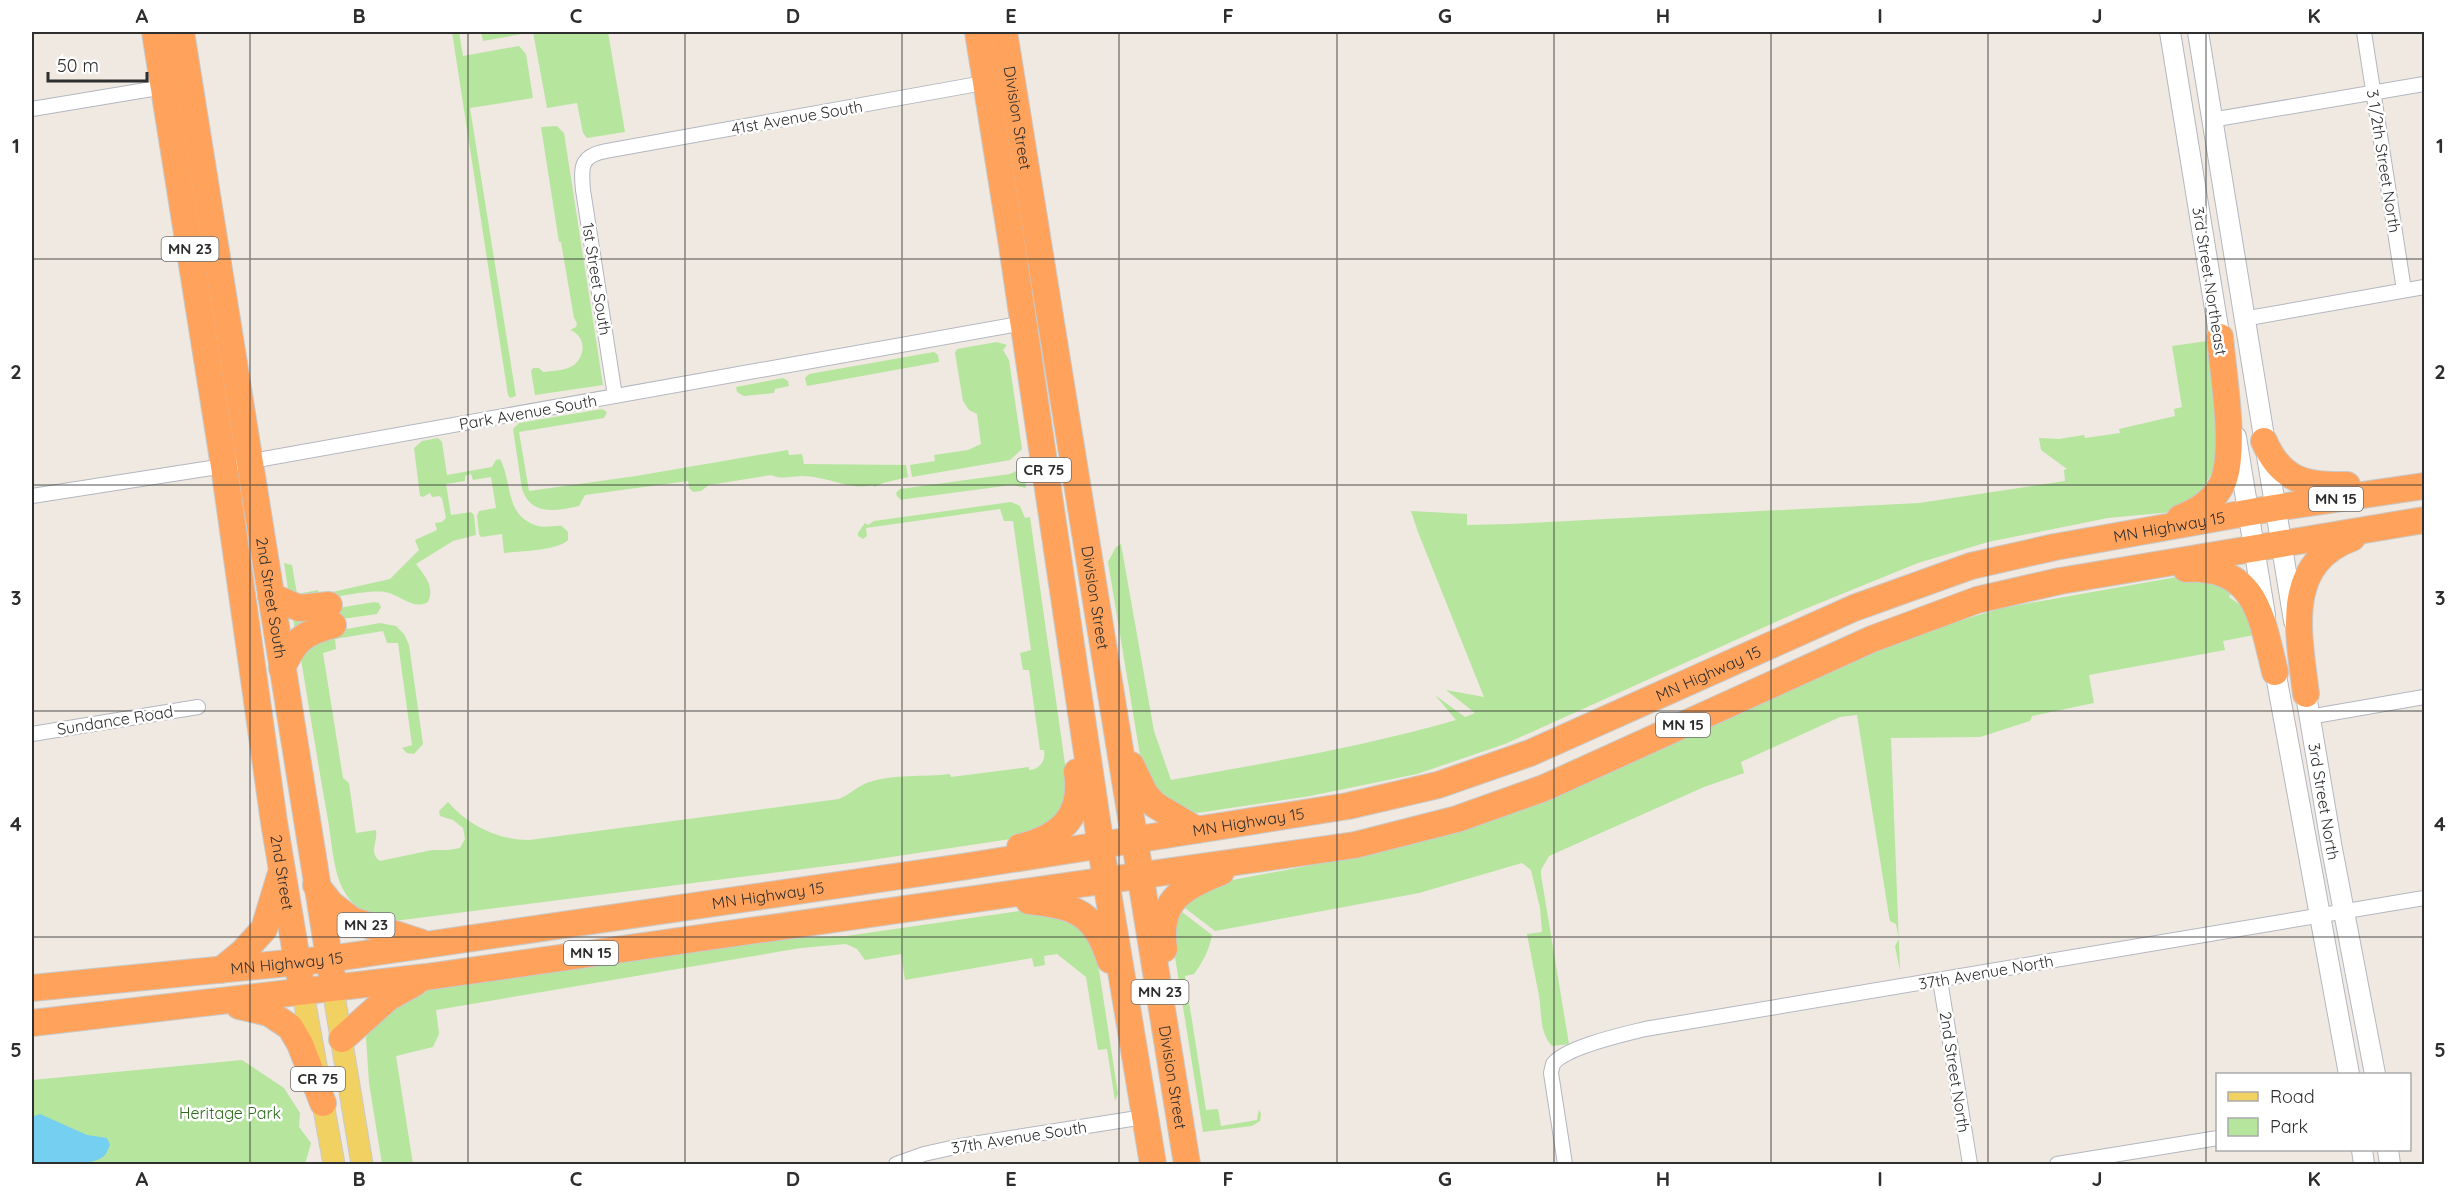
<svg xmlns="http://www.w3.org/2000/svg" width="2456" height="1196" viewBox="0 0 2456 1196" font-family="Quicksand,sans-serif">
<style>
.green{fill:#b6e59e}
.water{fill:#75cff0}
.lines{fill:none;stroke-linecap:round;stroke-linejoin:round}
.street-casing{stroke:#b4b7c1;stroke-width:16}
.secondary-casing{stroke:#b4b7c1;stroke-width:22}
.primary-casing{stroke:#c9c9c9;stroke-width:23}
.highway-casing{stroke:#c9c9c9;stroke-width:28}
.street{stroke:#fff;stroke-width:14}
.secondary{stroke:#fff;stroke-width:20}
.primary{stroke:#f2d163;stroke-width:21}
.highway{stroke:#ffa35c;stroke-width:26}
.grid{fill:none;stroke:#2e2e2e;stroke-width:1.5;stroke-opacity:0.55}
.labels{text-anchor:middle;stroke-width:5;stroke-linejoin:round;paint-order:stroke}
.shield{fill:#fff;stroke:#6d6d6d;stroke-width:1.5}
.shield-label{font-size:15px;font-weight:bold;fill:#2e2e2e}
.street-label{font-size:16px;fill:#2e2e2e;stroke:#fff}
.park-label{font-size:16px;fill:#2c6e1b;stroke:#fff}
.neatline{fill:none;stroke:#2e2e2e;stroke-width:2}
.grid-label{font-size:20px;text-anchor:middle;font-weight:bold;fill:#2e2e2e}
</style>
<rect width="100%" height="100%" fill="#efe9e1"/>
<g class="green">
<path d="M452,32h7l4,24 56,-10 7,8 7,44 -63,10 46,288 -6,2 -2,-3z"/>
<path d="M481,32h127l17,100 -38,6 -4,-5 -6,-30 -30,5 -14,-76 -50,9z"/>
<path d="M557,126l7,7 39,252 -68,10 -4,-24 2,-3h6l4,4c8,-1 17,-1 25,-4 17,-6 21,-31 2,-38l6,-3 1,-4 -3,-5 -13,-76h-2l-18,-115z"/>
<path d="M2207,341l13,95 -5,31 -11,19 3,4 -35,22 -64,6 -120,24 -70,21 -118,48 -295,133 -88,30 -107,22 -113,17 -21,-4 -24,-23 -12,-31 -32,-193 8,-15 5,-3 33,187 17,49c96,-17 191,-33 285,-60l-21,-25 30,22 10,-4 -29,-23 38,7 -66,-165 -7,-21 56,3v11l42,-1 410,-21 146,-22 -1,-11 3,-1 -26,-19 -2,-12 20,1 25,-4 1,3 35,-5 -1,-4 56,-13 -1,-7 8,-2 -10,-61z"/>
<path d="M997,342l10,3 -4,5 6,10 13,89 -12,11 -98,17 -2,-12 25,-4 -1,-6 34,-5 13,-6 -4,-30 -8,-4 -6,-9 -8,-48 2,-4z"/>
<path d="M934,352l4,3 1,7 -132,24 -2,-8 4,-4z"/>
<path d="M783,378l5,3 1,5 -14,3 -1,4 -30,3 -7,-4 -1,-5z"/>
<path d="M602,409l5,3 -3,6 -85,14 10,59 107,-15 152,-26 1,5 13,-1 2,10 102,1 2,12 -25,6 -9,4 -1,-2c-23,6 -46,-9 -70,-9 -12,0 -21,4 -32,-1l-62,10 -8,6 -8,1 -4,-4 -1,-7 -103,14 -6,11c-23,5 -48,10 -57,-17l-9,-60 6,-6z"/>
<path d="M438,438l4,4 5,33 45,-8 4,-7 4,-1c13,24 4,57 38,67 8,2 16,-1 24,0l6,6v8c-11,11 -48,11 -64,13l-2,-19 -21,3 -2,-3 -2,-18 2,-5 17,-3 -5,-31 -18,3 -2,-6 -6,2v5l-19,3 5,31 20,-3 3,3 2,20 -23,6 -37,23c9,12 19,23 12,38 -15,9 -28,-8 -43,-10 -20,-3 -66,9 -88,13l-7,-3 -6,-39 8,2 5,29 21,-4 1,5 71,-16 29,-29 -4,-10 22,-10 -2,-7 7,-1 4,-4 -4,-20 -3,-2 -7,1 -2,-4 -7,4 -3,-1 -6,-48 8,-7z"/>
<path d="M1024,467l2,21 -14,-3 -106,14 -5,1 -4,-4 -1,-3 4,-4 110,-15z"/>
<path d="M1011,502l9,4 5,12 5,-1 35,247v29l-8,27 -40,18 -159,24 -456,58c-21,2 -48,-9 -58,-29 -11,-20 -12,-48 -16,-71 -10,-56 -19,-112 -28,-167l30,-21 50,-9 16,3 8,8 5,11 14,99 -9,10 -7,-1 -5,-5 10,-3 -14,-102h-11l-4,-12 -48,8 1,10 -13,4 20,125 6,5 7,50 20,-3c2,13 -8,22 4,31l52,-11h16l12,-2 5,-9 -2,-11 -10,-8 -13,-4 -1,-5 9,-9c21,24 50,38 81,38l310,-41c10,-4 19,-13 30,-17 25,-8 54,-5 81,-8l1,3 78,-10v3c11,-1 17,-9 15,-20h-4l-11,-80h-6l-3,-17 11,-3 -18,-129h-9l-4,-12 -134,19 1,8 -4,3 -5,-3v-3l7,-10 3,2 6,-4z"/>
<path d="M2177,577l57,10 -5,10 14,10 11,28 -31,6 2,9 -136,25 5,28 -62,13 -2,5 -50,16 -89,1 9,233 -5,-25 4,-7 -3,-15 -6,-3 -1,-5 -32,-201 -17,2 -99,45 3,11 -40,14 -155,69 -8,14v5l28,169 -17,2c-13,-14 -10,-33 -13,-50 -4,-21 -8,-41 -12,-62l15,-2 -2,-24 -9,-38 -9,-7 -103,30 -204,38 -30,-23 3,-11 23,-13 170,-32 77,-21 468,-200 76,-23z"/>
<path d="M374,602l5,1 2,4 -4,7 -56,8 -25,13 -4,-21h11z"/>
<path d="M1034,909l26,2 21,19 12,19 6,21 19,124 -3,7 -8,-52 -9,1 -12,-73 -29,-23 -13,2 1,9 -11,2 -2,-9 -127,22 -4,-26 -36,6 -8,-11 -11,-5 -45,4 -365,62 3,24 -6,13 -37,9 17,108h-31l-13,-81 -3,-45 2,-9 40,-35 126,-25 225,-29 87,-4z"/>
<path d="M1182,912l30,23c-3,16 -9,26 -18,39l-9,2 21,134 12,-1 3,17 36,-6 2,-11 2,5 -1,7 -8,5 -49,6 -28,-175c-1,-15 -1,-31 7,-45z"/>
<path d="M242,1060l42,28 16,25 -1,14 12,16 -6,21h-273v-84z"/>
</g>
<path class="water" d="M40,1114l47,21 20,3 3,7c-2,4 -3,9 -7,12 -15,10 -54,8 -71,7v-47z"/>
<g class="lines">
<g class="street-casing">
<g id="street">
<path d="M2364,32l40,258"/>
<path d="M32,109l132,-22"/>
<path d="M2211,120l213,-36"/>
<path d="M2243,319l181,-32"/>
<path d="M615,396l-32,-206c-2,-23 -3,-34 23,-39l383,-69"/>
<path d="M32,496l192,-30 800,-143"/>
<path d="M2309,717l115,-20"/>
<path d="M32,734l166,-27"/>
<path d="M1940,980l30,184"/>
<path d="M896,1164l28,-10 36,-8 184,-29"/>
<path d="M1565,1164l-14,-91c0,-1 2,-8 2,-9 12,-17 72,-30 92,-35l779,-131"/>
<path d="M2057,1164l161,-26"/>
</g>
</g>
<g class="secondary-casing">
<g id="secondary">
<path d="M2170,32l52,320"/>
<path d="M2198,32l96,589"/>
<path d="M2236,437l29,178"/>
<path d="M2273,659l76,415"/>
<path id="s1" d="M2304,683l28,166 43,225"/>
<path d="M2362,1150l2,14"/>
<path d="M2388,1150l2,14"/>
</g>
</g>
<g class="primary-casing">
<g id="primary">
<path d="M333,989l29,175"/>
<path d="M303,993l31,171"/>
</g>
</g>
<g class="highway-casing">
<g id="highway">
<path id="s2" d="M155,32l69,434 50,356 26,156"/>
<path id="s3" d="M181,32l151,944"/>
<path d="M978,32l33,207 95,642 47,283"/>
<path id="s4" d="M1004,32l183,1132"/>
<path d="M2264,441c17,40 42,45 83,44"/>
<path d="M2180,518c17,-7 33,-16 42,-34 15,-32 1,-110 -2,-147"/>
<path d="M2186,569c71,-3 75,47 89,103"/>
<path d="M271,596l28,12 30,-3"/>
<path d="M282,668c13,-28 21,-35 51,-43"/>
<path d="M2306,694c-7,-59 -24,-130 46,-156"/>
<path d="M1131,765l14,29 10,11 42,25"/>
<path d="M1020,847c41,-10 64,-31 57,-75"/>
<path d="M316,885l15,19 21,16 68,22"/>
<path d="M1029,901c46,5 66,11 81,59"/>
<path d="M1164,949c-7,-48 18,-62 57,-77"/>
<path d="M221,970l22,-18 21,-23 16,-53"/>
<path id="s5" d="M32,988l297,-29 633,-92 386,-61 90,-21 92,-32 324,-145 117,-42 84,-19 219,-39 150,-22"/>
<path d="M239,1006l30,7 21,14 10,17 23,59"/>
<path d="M32,1023l394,-46 929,-132 102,-26 87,-31 328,-149 105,-39 83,-19 364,-61"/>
<path d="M342,1039l46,-41 27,-15"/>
</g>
</g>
<use href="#street" class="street"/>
<use href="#secondary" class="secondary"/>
<use href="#primary" class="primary"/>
<use href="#highway" class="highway"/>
</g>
<path class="grid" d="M250,32v1132M468,32v1132M685,32v1132M902,32v1132M1119,32v1132M1337,32v1132M1554,32v1132M1771,32v1132M1988,32v1132M2206,32v1132M32,259h2392M32,485h2392M32,711h2392M32,937h2392"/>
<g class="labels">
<g class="shield">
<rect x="161.5" y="237" width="57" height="24" rx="4.5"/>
<rect x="1017" y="458" width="54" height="24" rx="4.5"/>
<rect x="2309" y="487" width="54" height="24" rx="4.5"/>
<rect x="1656" y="713" width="54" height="24" rx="4.5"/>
<rect x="337.5" y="913" width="57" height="24" rx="4.5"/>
<rect x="564" y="941" width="54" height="24" rx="4.5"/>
<rect x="1131.5" y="980" width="57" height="24" rx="4.5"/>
<rect x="291" y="1067" width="54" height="24" rx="4.5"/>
</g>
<g class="shield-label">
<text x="190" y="254">MN 23</text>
<text x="1044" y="475">CR 75</text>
<text x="2336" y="504">MN 15</text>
<text x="1683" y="730">MN 15</text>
<text x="366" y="930">MN 23</text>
<text x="591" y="958">MN 15</text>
<text x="1160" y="997">MN 23</text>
<text x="318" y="1084">CR 75</text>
</g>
<g class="street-label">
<text transform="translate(797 117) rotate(-10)" y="6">41st Avenue South</text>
<text dy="6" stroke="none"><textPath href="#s4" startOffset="87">Division Street</textPath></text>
<text transform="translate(2384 161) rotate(81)" y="6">3 1/2th Street North</text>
<text transform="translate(597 279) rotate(81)" y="6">1st Street South</text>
<text transform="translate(2210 281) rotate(81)" y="6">3rd Street Northeast</text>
<text transform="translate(528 412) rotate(-10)" y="6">Park Avenue South</text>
<text dy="6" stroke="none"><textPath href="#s5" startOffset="2200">MN Highway 15</textPath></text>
<text dy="6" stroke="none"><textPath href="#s3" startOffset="573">2nd Street South</textPath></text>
<text dy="6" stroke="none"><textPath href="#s4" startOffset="573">Division Street</textPath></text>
<text dy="6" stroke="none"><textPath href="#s5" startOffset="1714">MN Highway 15</textPath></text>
<text transform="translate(115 720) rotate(-9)" y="6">Sundance Road</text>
<text dy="6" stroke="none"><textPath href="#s1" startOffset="120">3rd Street North</textPath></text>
<text dy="6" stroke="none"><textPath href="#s5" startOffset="1228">MN Highway 15</textPath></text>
<text dy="6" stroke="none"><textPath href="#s2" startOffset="850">2nd Street</textPath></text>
<text dy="6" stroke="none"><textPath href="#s5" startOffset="742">MN Highway 15</textPath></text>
<text dy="6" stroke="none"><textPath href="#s5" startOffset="256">MN Highway 15</textPath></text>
<text transform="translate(1986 972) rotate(-10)" y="6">37th Avenue North</text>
<text transform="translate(1955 1072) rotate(81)" y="6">2nd Street North</text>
<text dy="6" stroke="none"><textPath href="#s4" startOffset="1059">Division Street</textPath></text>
<text transform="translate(1019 1137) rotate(-9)" y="6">37th Avenue South</text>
</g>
<g class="park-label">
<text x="230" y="1119">Heritage Park</text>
</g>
</g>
<rect width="2456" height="1196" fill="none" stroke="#ffffff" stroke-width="66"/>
<rect x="2216" y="1073" width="195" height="78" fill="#ffffff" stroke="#ababab" stroke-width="1.5"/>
<rect x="2228" y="1092" width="30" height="9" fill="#f2d163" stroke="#ababab" stroke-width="1.5"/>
<text x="2270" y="1103" font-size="18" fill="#2e2e2e">Road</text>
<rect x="2228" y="1118" width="30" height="18" fill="#b6e59e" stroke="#ababab" stroke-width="1.5"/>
<text x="2270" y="1133" font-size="18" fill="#2e2e2e">Park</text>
<path d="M48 72v9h99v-9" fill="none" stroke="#2e2e2e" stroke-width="3"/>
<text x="57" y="72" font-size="18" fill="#2e2e2e" stroke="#ffffff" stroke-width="4.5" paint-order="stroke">50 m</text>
<rect x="33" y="33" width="2390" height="1130" class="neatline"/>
<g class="grid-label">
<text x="142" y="23">A</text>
<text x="359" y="23">B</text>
<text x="576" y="23">C</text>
<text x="793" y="23">D</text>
<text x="1011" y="23">E</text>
<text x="1228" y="23">F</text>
<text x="1445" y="23">G</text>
<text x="1663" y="23">H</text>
<text x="1880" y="23">I</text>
<text x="2097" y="23">J</text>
<text x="2314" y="23">K</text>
<text x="16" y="153">1</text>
<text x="2440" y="153">1</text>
<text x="16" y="379">2</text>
<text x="2440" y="379">2</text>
<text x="16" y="605">3</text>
<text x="2440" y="605">3</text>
<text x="16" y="831">4</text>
<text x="2440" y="831">4</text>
<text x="16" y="1057">5</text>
<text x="2440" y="1057">5</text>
<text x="142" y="1186">A</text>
<text x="359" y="1186">B</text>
<text x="576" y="1186">C</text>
<text x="793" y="1186">D</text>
<text x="1011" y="1186">E</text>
<text x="1228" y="1186">F</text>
<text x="1445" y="1186">G</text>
<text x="1663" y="1186">H</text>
<text x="1880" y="1186">I</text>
<text x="2097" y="1186">J</text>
<text x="2314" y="1186">K</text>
</g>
</svg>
